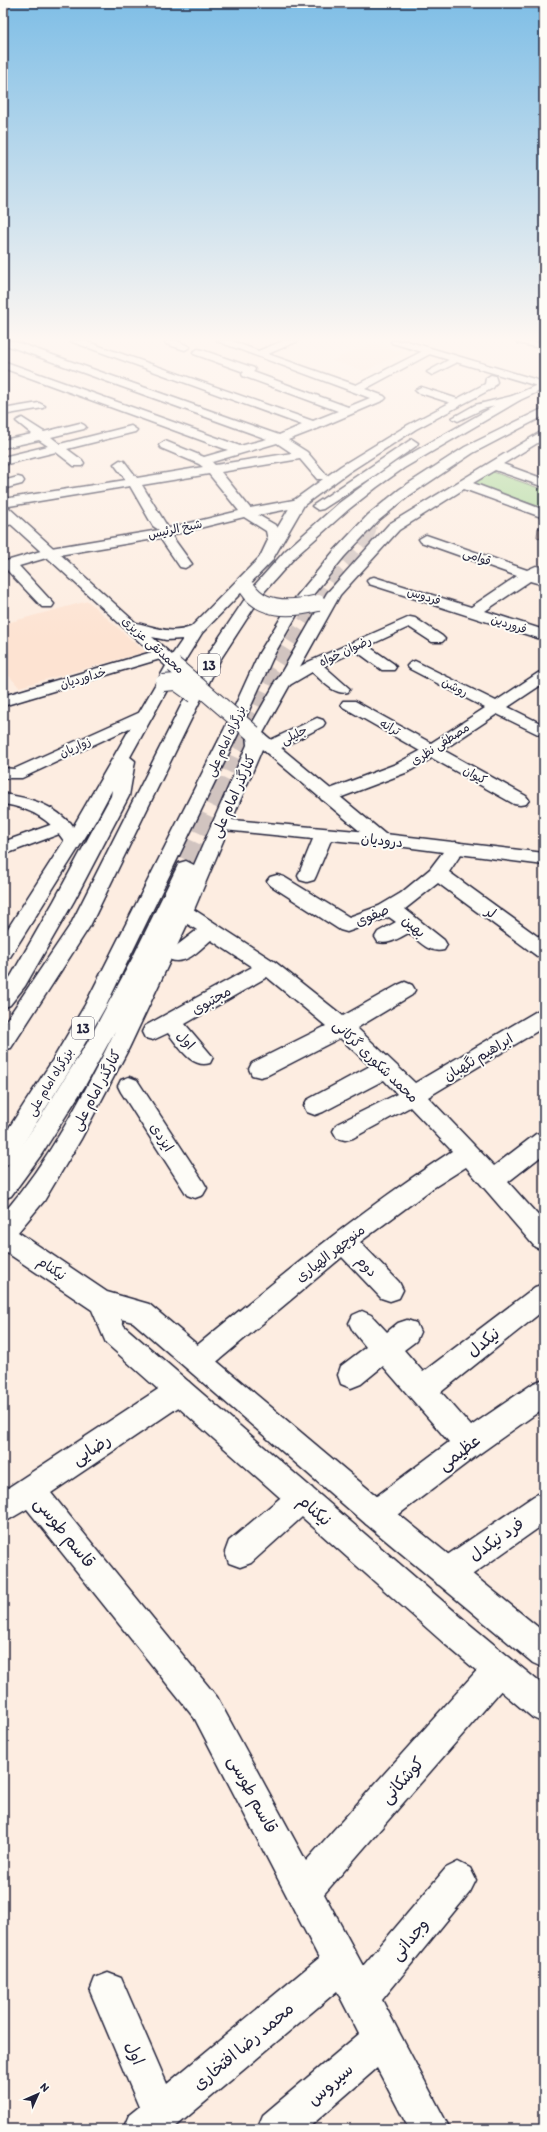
<svg xmlns="http://www.w3.org/2000/svg" width="547" height="2132" viewBox="0 0 547 2132" font-family="Itim,'Playpen Sans Arabic',sans-serif">
<style>
.built{fill:#fde3d2}
.green{fill:#a9d898;stroke:#667d6a}
.lines{fill:none;stroke-linecap:round;stroke-linejoin:round}
.major-tunnel-far2{stroke:#d1c4c0;stroke-width:12;stroke-dasharray:12 6;stroke-linecap:butt}
.major-tunnel-far1{stroke:#d1c4c0;stroke-width:16;stroke-dasharray:16 8;stroke-linecap:butt}
.major-tunnel{stroke:#d1c4c0;stroke-width:20;stroke-dasharray:20 10;stroke-linecap:butt}
.minor-casing{stroke:#22223b;stroke-width:3}
.major-casing{stroke:#22223b;stroke-width:3}
.highway-casing{stroke:#22223b;stroke-width:3}
.minor{fill:#fdfcf7;fill-rule:evenodd}
.major{fill:#fdfcf7;fill-rule:evenodd}
.highway{fill:#fdfcf7;fill-rule:evenodd}
.major-bridge-casing{stroke:#22223b;stroke-width:18;stroke-linecap:butt}
.major-bridge{stroke:#fdfcf7;stroke-width:16}
.wall{fill:#daaf96;stroke:#22223b}
.building{fill:#fecbae;stroke:#22223b}
.labels{text-anchor:middle;stroke-width:4;stroke-linejoin:round;paint-order:stroke}
.far-street-label{font-size:12px;fill:#22223b;stroke:#fdfcf7}
.shield{fill:#fdfcf7;stroke:#646373;stroke-width:1}
.shield-label{font-size:13px;font-weight:bold;fill:#22223b}
.street-label{font-size:14px;fill:#22223b;stroke:#fdfcf7}
.near-street-label{font-size:17px;fill:#22223b;stroke:#fdfcf7}
</style>
<rect width="100%" height="100%" fill="#fdede1"/>
<filter id="ink" filterUnits="userSpaceOnUse"><feTurbulence type="fractalNoise" baseFrequency=".025" numOctaves="2"/><feDisplacementMap in="SourceGraphic" scale="8" xChannelSelector="R" yChannelSelector="G"/><feConvolveMatrix kernelMatrix="1 2 1 2 8 2 1 2 1" color-interpolation-filters="sRGB"/></filter>
<g filter="url(#ink)">
<g class="built">
<path d="M373,343l31,10 -39,18 -34,-10z"/>
<path d="M88,601l57,51 -126,35 -16,-18v-45z"/>
</g>
<path class="green" d="M493,472l51,18v18l-71,-24z"/>
<g class="lines">
<path class="major-tunnel-far2" d="M368,537l5,-19"/>
<path class="major-tunnel-far1" d="M217,793l55,-118 59,-94 36,-38 2,-7"/>
<path class="major-tunnel" d="M173,887l45,-95"/>
<g class="minor-casing">
<g id="minor">
<path d="M3,341h10l266,94 23,-10 -232,-84h15l228,80 25,-10 -95,-35 -1,-2 2,-2 -50,-18 -1,-2 5,-3 4,1 52,18 1,2 -2,2 95,35 22,-9 -153,-57h15l26,10 25,-10h15l-30,13 88,31 65,-33h8l1,2 -65,35 19,7 2,2 -2,2 -65,28 -31,12 19,12 18,21 2,3 -2,3h-8l-17,-20 -79,13 29,36 49,-9 6,4 -6,4 -41,8 19,11 5,14 -11,22h-10l-2,-3 9,-19 -2,-9 -22,-14 -73,18 21,29 -7,4 -5,-1 -20,-29 -107,18 -34,10 35,38 -2,3h-10l-36,-38 -3,1v-8l48,-14 108,-18 -6,-4 -23,-40 -127,21v-8l123,-19 -12,-16 6,-4 4,1 13,17 66,-11 -4,-3 -38,-16 -2,-3 6,-4 39,16 24,-7 -225,-82v-7l237,85 27,-7 -264,-95zM277,443l15,10 -77,12 -3,-3zM209,474l30,37 -74,18 2,-3 -25,-41z"/>
<path d="M165,341h13l12,6 -5,3 -19,-6z"/>
<path d="M452,358l4,1 1,2 -1,2 -24,12 -5,-3z"/>
<path d="M421,387l40,13 2,2 -6,3 -40,-13 -2,-2z"/>
<path d="M39,403l6,3 -2,2 -40,7v-6z"/>
<path d="M22,418l22,14 36,-9 4,2 2,2 -2,2 -33,8 9,7 71,-18 6,4 -2,2 -68,17 15,11 2,3 -2,3h-8l-18,-14 -53,13v-8l45,-11 -9,-6 -36,8v-8l29,-6 -16,-13z"/>
<path d="M18,477l4,1 2,3 -2,3 -19,5v-8z"/>
<path d="M14,516l5,1 2,3 -2,3 -16,3v-8z"/>
<path d="M426,535l101,35 9,-4 5,1 2,3 -4,4 5,2v9l-14,-4 -45,30 59,19v10l-175,-56 -2,-3 2,-3 5,-1 97,30 46,-31 -96,-34 -2,-3z"/>
<path d="M410,617l5,1 27,18 3,3 -3,3h-10l-23,-15 -41,19 26,18 2,3 -2,3h-12l-26,-19 -32,15 26,23 -2,3c-14,4 -26,-12 -36,-20l-24,14h-12l-2,-3 2,-3 32,-18z"/>
<path d="M162,649l5,2 3,3 -3,3 -164,49v-10z"/>
<path d="M415,661l81,40 42,-28 6,-2v12l-36,24 36,18v12l-47,-23 -54,36 83,46 3,4 -3,4 -6,1 -6,-1 -82,-46 -24,14 -74,28 -6,1 -6,-1 -3,-4 3,-4 74,-28 24,-13 -77,-44 -2,-3 2,-3h12l76,42 54,-35 -75,-39 -3,-3 3,-3z"/>
<path d="M145,710l6,2 2,3 -2,3 -129,60h-19v-10l11,1z"/>
<path d="M317,718l6,2 2,3 -2,3 -47,25h-12l-2,-4 2,-4z"/>
<path d="M220,819l160,14 6,2 3,4 -3,4 -6,2 -49,-5 -15,36 -2,4 -7,2 -7,-2 -2,-4 15,-37 -99,-10 -3,-4 3,-4z"/>
<path d="M64,820l6,2 3,4 -3,4 -67,25v-13z"/>
<path d="M456,842l7,2 2,4 -16,24 95,69v17l-7,-2 -99,-73 -33,26 39,31 3,5 -3,5c-15,4 -25,-9 -35,-17 -11,5 -19,12 -31,9l-3,-5 3,-5 18,-10 -7,-5 -42,15 -7,-2 -70,-45 -3,-4 3,-4 7,-2 7,2 65,40 30,-11 22,-13 29,-24 19,-25z"/>
<path d="M183,905l7,2 85,55 68,54 55,-31 7,-3 7,3 3,5 -3,5 -55,33 58,55 122,-72 7,-2v18l-116,70 66,69 42,-32 8,-2v22l-36,28 36,40v28l-9,-3 -69,-80 -33,21 -73,54 39,40 4,8 -4,8 -9,3 -9,-3 -39,-41 -135,113 -9,3 -9,-3 -4,-9 4,-9c85,-70 170,-141 263,-201l-42,-44 -57,31 -8,2 -8,-2 -4,-7 4,-7 60,-30 -13,-14 -61,32 -8,3 -8,-3 -3,-6 3,-6 63,-34 -30,-28 -72,37 -8,2 -8,-2 -3,-6 3,-6 74,-37 -59,-49 -82,47 28,33 -3,6c-19,6 -31,-17 -42,-30l-15,7 -8,-2 -3,-6 3,-6 107,-59 -41,-27c-11,9 -24,25 -40,20l-3,-5 3,-5 26,-20 -21,-13 -3,-5 3,-5z"/>
<path d="M129,1077l8,3 66,101 4,7 -4,7 -8,3 -8,-3 -66,-103 -3,-6 3,-6z"/>
<path d="M544,1284v26l-103,82 30,34 63,-43 10,-4v29l-65,46 -93,70 -10,5 -10,-5 -5,-10 5,-10 83,-62 -66,-76 -22,18 -10,4 -10,-4 -3,-9 3,-9 25,-19 -13,-16 -4,-8 4,-8 9,-4 9,4 16,17 11,-9 9,-3 9,3 4,9 -4,9 -12,9 19,22 112,-85z"/>
<path d="M179,1378l10,4 4,9 -4,9 -138,93 166,204 89,164 182,-203 11,-5 11,5 5,11 -5,11 -186,214 39,72 83,-98 12,-6 12,6 6,12 -6,12 -88,108 68,129h-41l-32,-61 -70,61h-50l6,-14 96,-81 -22,-43 -164,138h-50l6,-14 10,-8 -49,-116 5,-13 13,-5 13,5 46,106 152,-126 -124,-239 -168,-210 -24,14v-32l166,-109z"/>
<path d="M302,1484l10,4 4,10 -4,10 -61,55 -11,4 -11,-4 -4,-11 4,-11 63,-53z"/>
<path d="M544,1491v33l-85,60 -11,4 -11,-4 -4,-11 4,-11 97,-66z"/>
</g>
</g>
<g class="major-casing">
<g id="major">
<path d="M391,341h16l137,41v6l-152,-45z"/>
<path d="M517,341l27,2v6l-26,-6z"/>
<path d="M491,375l4,1 2,6 -4,6 -77,41 -67,43 -45,33 -33,57 -69,71 -31,50 -41,74 5,4 -6,35 -55,105 -49,85 -15,19 -7,3v-23l8,-9 43,-75 57,-105 1,-6 -16,30 -86,137 -7,2v-23l61,-95c-15,-23 -34,-33 -61,-37v-10c28,4 52,11 70,33l93,-161 -163,-149v-11l5,1 128,116c20,4 34,12 55,4l69,-70 34,-57 47,-34 67,-41 77,-41 1,-6zM152,637l14,3 17,-1 -11,16z"/>
<path d="M516,395l4,1 2,2 -2,2 -37,9 -25,12 -6,-3 23,-13z"/>
<path d="M544,430v9l-41,25 41,15v8l-49,-17 -22,13 71,27v8l-80,-29 -65,41 -59,65 -77,138 122,101 159,19v12l-170,-22 -112,-94 -69,163 -64,136 -48,91 -37,62 -26,31 89,60 42,12 237,200 158,128v36l-11,-5 -167,-139 -233,-202 -12,-3 3,7 344,297 76,63v37l-11,-5 -87,-73 -340,-302 -14,-33 -89,-60v-36c46,-54 81,-119 112,-183l-29,53 -45,71 -30,41 -8,3v-27l35,-51 49,-78 45,-84 45,-92 2,-4 7,-2 8,4 53,-120 -1,-11 81,-141 62,-69z"/>
<path d="M412,439l6,4 -2,3 -45,32 -48,31 -5,1 -6,-4z"/>
</g>
</g>
<g class="highway-casing">
<g id="highway">
<path d="M544,382v7l-24,11 -116,68 -27,19 -28,22 -54,48 -31,35 -44,68 -130,266 -79,122 -8,2v-25l68,-101 133,-264 49,-73 32,-36 54,-48 30,-22 27,-19 116,-66z"/>
<path d="M544,408v8l-71,37 -63,42 -32,26 -34,36 -46,56 -23,40 -35,77 -134,276 -38,67 -57,90 -8,3v-29l49,-76 33,-56 139,-275 35,-77 28,-45 47,-57 34,-36 32,-26 65,-42z"/>
</g>
</g>
<use href="#minor" class="minor"/>
<use href="#major" class="major"/>
<use href="#highway" class="highway"/>
<g class="major-bridge-casing">
<g id="major-bridge">
<path d="M248,589c15,23 46,20 70,14"/>
<path d="M174,665l80,69"/>
<path d="M163,683l13,-1 18,13"/>
</g>
</g>
<use href="#major-bridge" class="major-bridge"/>
</g>
<path class="wall" d="M544,524v16l-7,-3 1,-9z"/>
<path class="building" d="M544,524v6l-6,-2z"/>
</g>
<linearGradient id="sky" x2="0" y2="1"><stop stop-color="#7fbee6"/><stop offset="0.53" stop-color="#fef7f2"/><stop offset="1" stop-color="#fef7f2" stop-opacity="0"/></linearGradient>
<rect width="547" height="640" fill="url(#sky)"/>
<g class="labels">
<g class="far-street-label">
<text transform="translate(175 529) rotate(-12)" y="4">شیخ الرئیس</text>
<text transform="translate(477 557) rotate(20)" y="4">قوامی</text>
<text transform="translate(424 596) rotate(17)" y="4">فردوس</text>
<text transform="translate(509 624) rotate(18)" y="4">فروردین</text>
<text transform="translate(153 645) rotate(42)" y="4">محمدتقی عزیزی</text>
<text transform="translate(345 651) rotate(-25)" y="4">رضوان خواه</text>
<text transform="translate(83 678) rotate(-16)" y="4">خداوردیان</text>
<text transform="translate(455 687) rotate(27)" y="4">روشن</text>
<text transform="translate(390 727) rotate(29)" y="4">ترانه</text>
<text transform="translate(294 735) rotate(-27)" y="4">جلیلی</text>
<text transform="translate(226 741) rotate(-65)" y="4">بزرگراه امام علی</text>
<text transform="translate(440 744) rotate(-33)" y="4">مصطفی نظری</text>
<text transform="translate(75 747) rotate(-24)" y="4">زواریان</text>
<text transform="translate(475 775) rotate(29)" y="4">کیوان</text>
<text transform="translate(50 1082) rotate(-59)" y="4">بزرگراه امام علی</text>
</g>
<g class="shield">
<rect x="198" y="654" width="22" height="22" rx="3"/>
<rect x="72" y="1017" width="22" height="22" rx="3"/>
</g>
<g class="shield-label">
<text x="209" y="670">13</text>
<text x="83" y="1033">13</text>
</g>
<g class="street-label">
<text transform="translate(233 796) rotate(-66)" y="5">کنارگذر امام علی</text>
<text transform="translate(382 840) rotate(6)" y="5">درودیان</text>
<text transform="translate(491 912) rotate(36)" y="5">لر</text>
<text transform="translate(372 915) rotate(-23)" y="5">صفوی</text>
<text transform="translate(414 926) rotate(40)" y="5">بهین</text>
<text transform="translate(211 1000) rotate(-30)" y="5">مجتبوی</text>
<text transform="translate(186 1040) rotate(47)" y="5">اول</text>
<text transform="translate(478 1057) rotate(-31)" y="5">ابراهیم نگهبان</text>
<text transform="translate(376 1061) rotate(44)" y="5">محمد شکوری گرکانی</text>
<text transform="translate(96 1090) rotate(-62)" y="5">کنارگذر امام علی</text>
<text transform="translate(162 1137) rotate(57)" y="5">ایزدی</text>
<text transform="translate(330 1253) rotate(-38)" y="5">منوچهر الهیاری</text>
<text transform="translate(367 1266) rotate(46)" y="5">دوم</text>
<text transform="translate(52 1268) rotate(34)" y="5">نیکنام</text>
</g>
<g class="near-street-label">
<text transform="translate(483 1342) rotate(-38)" y="6">نیکدل</text>
<text transform="translate(91 1449) rotate(-33)" y="6">رضایی</text>
<text transform="translate(459 1452) rotate(-37)" y="6">عظیمی</text>
<text transform="translate(315 1510) rotate(41)" y="6">نیکنام</text>
<text transform="translate(65 1532) rotate(51)" y="6">قاسم طوسی</text>
<text transform="translate(496 1539) rotate(-35)" y="6">فرد نیکدل</text>
<text transform="translate(402 1780) rotate(-48)" y="6">کوشکانی</text>
<text transform="translate(253 1794) rotate(62)" y="6">قاسم طوسی</text>
<text transform="translate(409 1939) rotate(-50)" y="6">وجدانی</text>
<text transform="translate(243 2046) rotate(-40)" y="6">محمد رضا افتخاری</text>
<text transform="translate(135 2053) rotate(67)" y="6">اول</text>
<text transform="translate(330 2084) rotate(-41)" y="6">سیروس</text>
</g>
</g>
<rect width="547" height="2132" fill="none" stroke="#fdfcf7" stroke-width="16"/>
<rect x="8" y="8" width="531" height="2116" fill="none" stroke="#22223b" stroke-width="1.5" filter="url(#ink)"/>
<g transform="translate(38 2094) rotate(45)" stroke="#fdfcf7" stroke-width="3" paint-order="stroke">
<path d="M0-3L7 15L0 10L-7 15Z" fill="#22223b"/>
<text y="-6" font-size="11" font-weight="bold" text-anchor="middle" fill="#22223b">N</text>
</g>
</svg>
